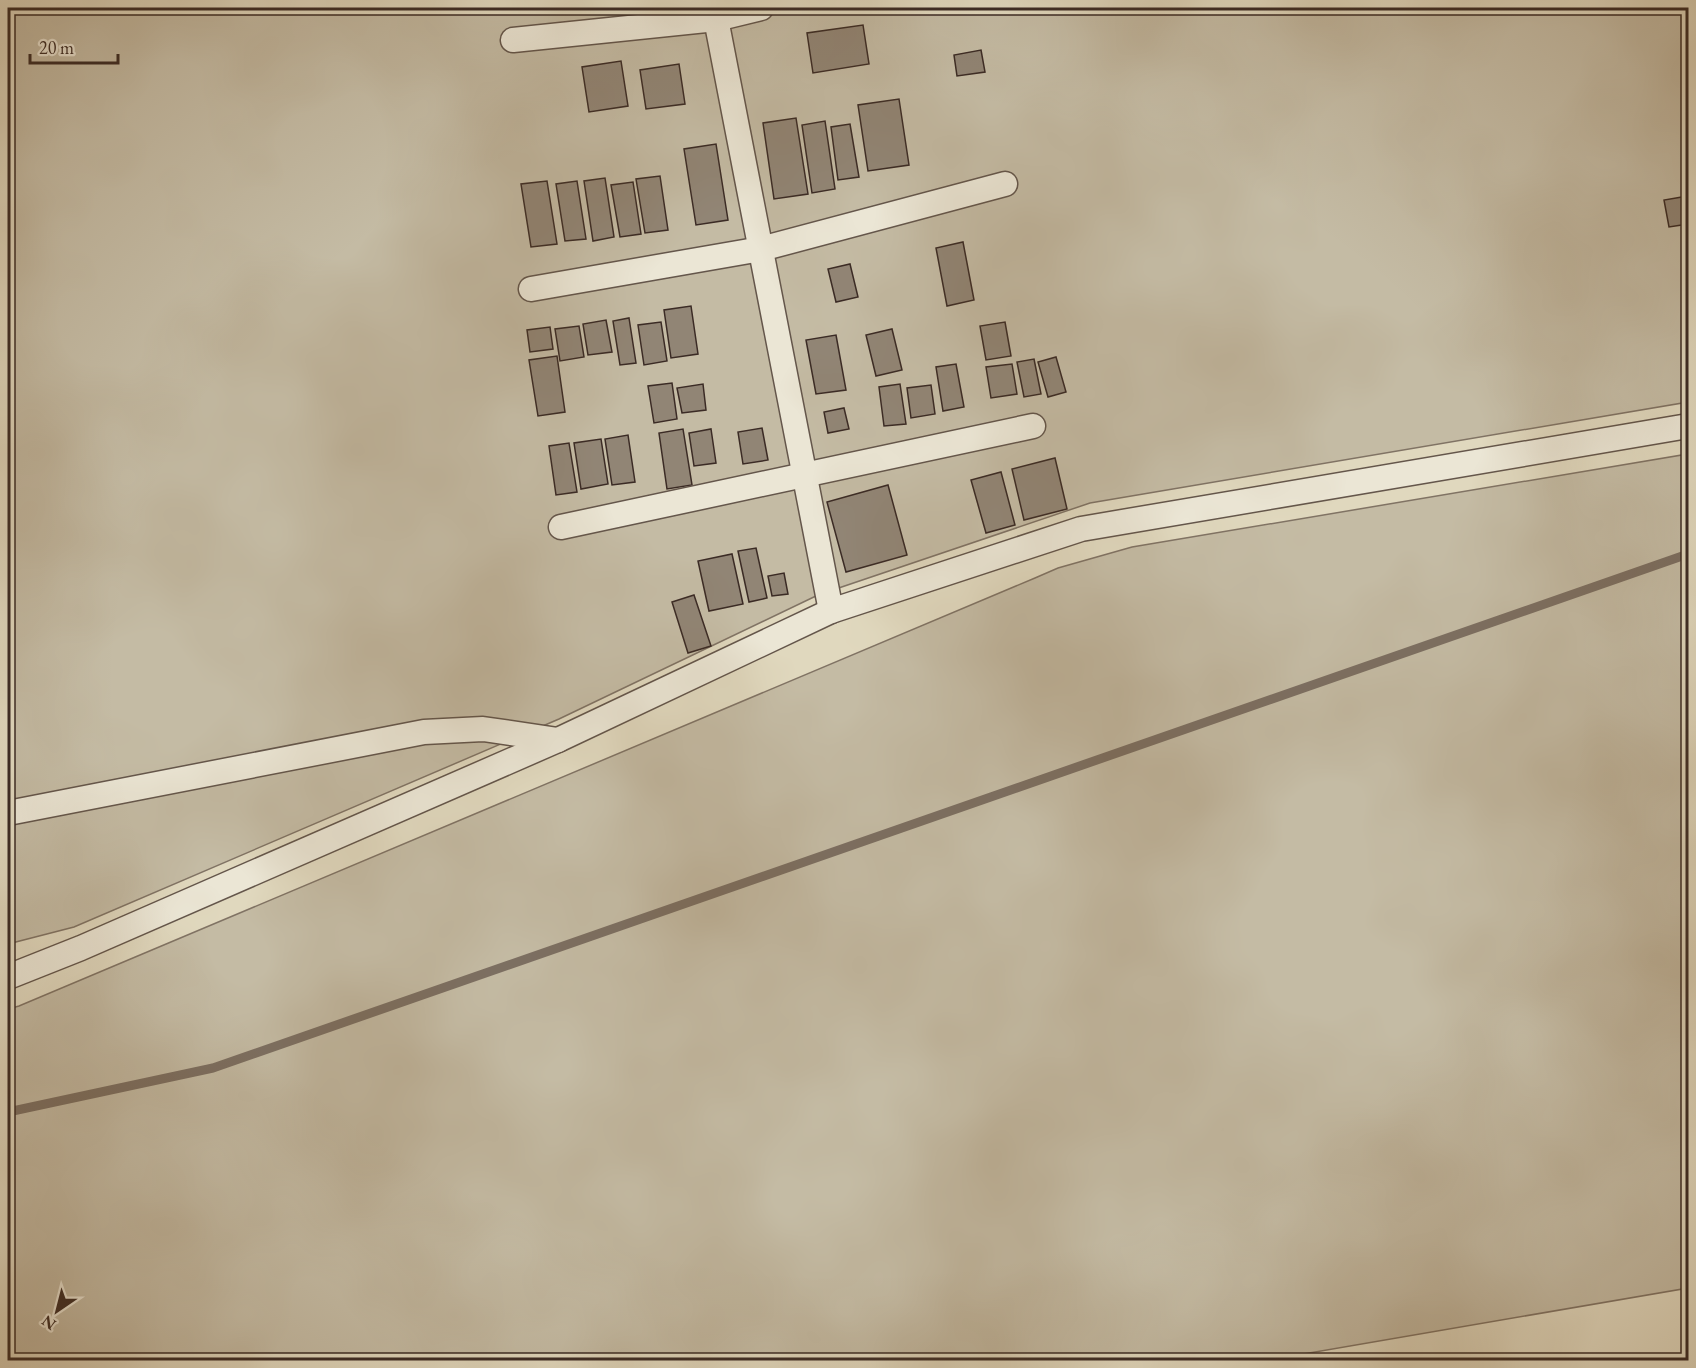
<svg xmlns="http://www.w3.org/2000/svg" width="1696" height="1368" viewBox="0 0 1696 1368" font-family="'EB Garamond',serif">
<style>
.green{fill:#c4bba4;stroke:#807364;stroke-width:1.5}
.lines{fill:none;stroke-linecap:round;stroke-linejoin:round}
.stream{stroke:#7c6f62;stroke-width:9}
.building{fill:#918575;stroke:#3b2b25;stroke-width:1.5}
.minor-casing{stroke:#64564b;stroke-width:27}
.minor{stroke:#ebe6d5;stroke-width:24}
</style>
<rect width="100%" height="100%" fill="#e0d8be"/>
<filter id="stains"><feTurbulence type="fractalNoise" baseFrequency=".00333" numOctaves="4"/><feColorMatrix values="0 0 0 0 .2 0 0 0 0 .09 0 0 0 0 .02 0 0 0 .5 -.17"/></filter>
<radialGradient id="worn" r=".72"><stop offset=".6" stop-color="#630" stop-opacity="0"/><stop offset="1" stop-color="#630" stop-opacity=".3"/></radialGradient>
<g class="green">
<path d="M8,8h1680v394l-598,101 -272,92 -259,124 -485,208 -66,17z"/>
<path d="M1688,454v834l-420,72h-1260v-351l11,-3 1016,-428 23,-10 74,-21z"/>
</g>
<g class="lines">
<path class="stream" d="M8,1112l205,-44 1475,-514"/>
</g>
<g class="building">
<path d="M863,25l6,39 -56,9 -6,-40z"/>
<path d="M981,50l4,22 -28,4 -3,-21z"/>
<path d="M621,61l7,45 -39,6 -7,-45z"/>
<path d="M679,64l6,40 -39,5 -6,-39z"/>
<path d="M899,99l10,66 -41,6 -10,-66z"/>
<path d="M796,118l12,76 -34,5 -11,-76z"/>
<path d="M825,121l10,68 -23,4 -10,-68z"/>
<path d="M850,124l9,53 -21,3 -7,-53z"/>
<path d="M716,144l12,76 -32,5 -12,-76z"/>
<path d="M660,176l8,54 -23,3 -9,-54z"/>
<path d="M605,178l9,59 -21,4 -9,-60z"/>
<path d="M547,181l10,63 -26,3 -10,-63z"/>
<path d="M577,181l9,58 -21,2 -9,-57z"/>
<path d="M633,182l8,52 -21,3 -9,-52z"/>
<path d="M1688,196v28l-19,3 -5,-27z"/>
<path d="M963,242l11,58 -27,6 -11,-58z"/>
<path d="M850,264l8,33 -22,5 -8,-33z"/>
<path d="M691,306l7,48 -27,4 -7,-48z"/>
<path d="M629,318l7,45 -16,2 -7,-44z"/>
<path d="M606,320l6,32 -24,3 -5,-31z"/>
<path d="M661,322l6,39 -23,4 -6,-40z"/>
<path d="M1005,322l6,34 -25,4 -6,-34z"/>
<path d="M579,326l5,31 -24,4 -5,-32z"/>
<path d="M550,327l3,22 -23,3 -3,-22z"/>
<path d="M892,329l10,41 -26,6 -10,-41z"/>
<path d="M836,335l10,55 -30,4 -10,-54z"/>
<path d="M557,356l8,56 -27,4 -9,-56z"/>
<path d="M1056,357l10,35 -18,5 -10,-35z"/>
<path d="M1034,359l7,35 -17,3 -7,-35z"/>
<path d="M956,364l8,43 -21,4 -7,-44z"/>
<path d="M1012,364l5,30 -26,4 -5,-31z"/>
<path d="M672,383l5,36 -23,4 -6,-37z"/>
<path d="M703,384l3,26 -24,3 -5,-25z"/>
<path d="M900,384l6,40 -22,2 -5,-39z"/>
<path d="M931,385l4,29 -24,4 -4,-30z"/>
<path d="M844,408l5,21 -21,4 -4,-21z"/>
<path d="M762,428l6,32 -25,4 -5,-32z"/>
<path d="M683,429l9,56 -25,4 -8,-56z"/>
<path d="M711,429l5,34 -22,3 -5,-33z"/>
<path d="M628,435l7,47 -23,3 -7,-46z"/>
<path d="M601,439l7,45 -27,5 -7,-46z"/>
<path d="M569,443l8,49 -21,3 -7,-49z"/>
<path d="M1055,458l12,51 -43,11 -12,-51z"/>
<path d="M1001,472l14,53 -29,8 -15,-53z"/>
<path d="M888,485l19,70 -61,17 -19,-70z"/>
<path d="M756,548l11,50 -18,4 -11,-51z"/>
<path d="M732,554l11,50 -34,7 -11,-50z"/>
<path d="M784,573l4,21 -16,2 -4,-20z"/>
<path d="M694,595l17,51 -23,7 -16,-51z"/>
</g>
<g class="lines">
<g class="minor-casing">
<g id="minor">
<path d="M716,19l115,592"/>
<path d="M513,40l203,-21 45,-11"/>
<path d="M531,289l230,-40 244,-65"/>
<path d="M561,527l472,-101"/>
<path d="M8,813l416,-81 59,-3 75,11"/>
<path d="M8,977l73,-29 477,-208 273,-129 250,-82 607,-103"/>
</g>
</g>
<use href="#minor" class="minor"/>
</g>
<rect width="1696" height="1368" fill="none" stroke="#e0d8be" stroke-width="30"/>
<rect x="9" y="9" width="1678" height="1350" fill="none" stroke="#3b2b25" stroke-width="3"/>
<rect x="15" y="15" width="1666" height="1338" fill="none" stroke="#3b2b25" stroke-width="1.5"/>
<g transform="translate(57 1311) rotate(215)" stroke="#ebe6d5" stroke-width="4.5" paint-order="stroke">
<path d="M0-4.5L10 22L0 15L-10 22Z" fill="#3b2b25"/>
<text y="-9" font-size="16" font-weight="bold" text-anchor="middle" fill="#3b2b25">N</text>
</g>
<path d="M30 54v9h88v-9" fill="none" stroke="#3b2b25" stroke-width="3"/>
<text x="39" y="54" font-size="18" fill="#3b2b25" stroke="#ebe6d5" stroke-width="4.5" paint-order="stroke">20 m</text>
<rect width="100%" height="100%" filter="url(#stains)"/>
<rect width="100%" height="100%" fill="url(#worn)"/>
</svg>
